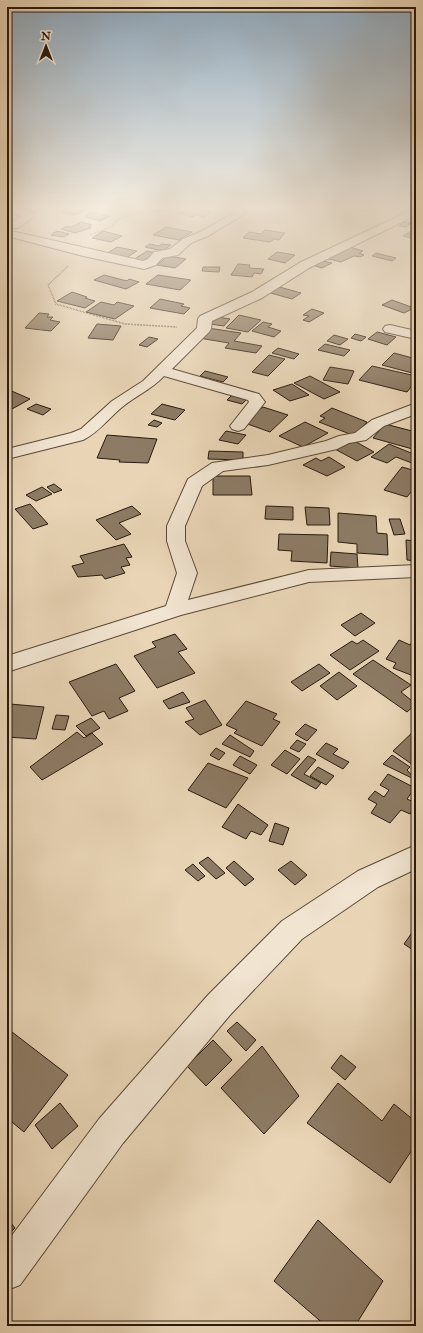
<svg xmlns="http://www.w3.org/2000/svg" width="423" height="1333" viewBox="0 0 423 1333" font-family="'IM FELL Double Pica',serif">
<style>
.building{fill:#8d7b65;stroke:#2a1a0e}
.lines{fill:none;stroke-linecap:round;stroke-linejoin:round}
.street-casing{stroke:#5a4938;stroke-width:2}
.path{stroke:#2a1a0e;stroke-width:1.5;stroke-dasharray:0.5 1;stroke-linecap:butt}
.street{fill:#f1e4d0;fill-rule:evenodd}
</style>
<rect width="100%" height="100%" fill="#e9d5b6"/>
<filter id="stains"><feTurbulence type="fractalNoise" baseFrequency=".005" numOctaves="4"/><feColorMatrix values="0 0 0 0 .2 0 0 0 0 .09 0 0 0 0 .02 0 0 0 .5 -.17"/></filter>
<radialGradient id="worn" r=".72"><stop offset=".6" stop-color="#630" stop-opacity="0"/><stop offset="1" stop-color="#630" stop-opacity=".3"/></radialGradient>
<g class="building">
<path d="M31,207l11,2 -9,4 -11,-3z"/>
<path d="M71,207h21l-17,8 -14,-3z"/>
<path d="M149,207h2l13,3 -6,2 -14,-3z"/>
<path d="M189,207l22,1 -5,3 5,1 -7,5 -8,-2 -3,2 -14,-4z"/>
<path d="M349,207h16l5,1 -6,3 -17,-3z"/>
<path d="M92,212l18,4 -10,5 -15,-4 2,-1h-2z"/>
<path d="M82,222l10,3 -4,2 3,1 -16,5 -14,-4 6,-3 4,1z"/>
<path d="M403,222l8,1 -5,4 -7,-1z"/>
<path d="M166,227l26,5 -13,8 -26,-5z"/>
<path d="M265,230l20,3 -6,7 -5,-1 -4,3 -27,-4 6,-6 12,2z"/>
<path d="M57,231l12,3 -6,3 -12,-2z"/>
<path d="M103,231l19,5 -11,6 -19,-4z"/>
<path d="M412,231l4,1v10l-5,-1 3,-2 -11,-3z"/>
<path d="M150,244l9,2 3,-2 9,1 -8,6 -18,-4z"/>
<path d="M347,246l16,5 -4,2 5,2 -4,2 -6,-1 -13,6 -16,-4z"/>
<path d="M117,247l20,4 -11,7 -20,-4z"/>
<path d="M147,251l10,2 -14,9 -10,-2z"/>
<path d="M277,252l18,3 -10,8 -17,-4z"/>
<path d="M376,253l20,5 -4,3 -20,-5z"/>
<path d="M168,256l18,3 -11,9 -18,-3z"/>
<path d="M319,260l13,3 -10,5 -13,-4z"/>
<path d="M238,264l12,1 -1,3 15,1 -3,5 -7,-1 -2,4 -21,-2z"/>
<path d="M203,267h17l-1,5 -17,-1z"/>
<path d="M104,275l23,6 2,-2 10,3 -13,7 -32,-9z"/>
<path d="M158,275l33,5 -11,10 -34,-6z"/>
<path d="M276,286l25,7 -9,6 -25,-7z"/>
<path d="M72,292l15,5 -2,1 10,3 -10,7 -28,-7z"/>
<path d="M160,299l24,5 -3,2 9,2 -6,6 -34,-6z"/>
<path d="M392,300l22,8 -10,5 -22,-8z"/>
<path d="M101,302l13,3 3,-3 17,4 -19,13 -29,-7z"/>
<path d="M312,309l12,4 -15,9 -6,-2 6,-4 -6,-1z"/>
<path d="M39,313l10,1 -2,3h6l-3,3 10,2 -9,9 -26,-3z"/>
<path d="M239,315l22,5 -13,12 -22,-4z"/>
<path d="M217,317l13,2 -6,7 -14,-2z"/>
<path d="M263,322l9,2 -4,3 13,4 -7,6 -22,-6z"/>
<path d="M97,324l24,2 -8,14 -25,-2z"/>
<path d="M208,328l33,5 -7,8 28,5 -6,7 -31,-5 4,-5 -30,-5z"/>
<path d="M377,332l19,5 -9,8 -19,-6z"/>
<path d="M355,334l11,3 -5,4 -10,-3z"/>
<path d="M334,335l14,4 -8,6 -13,-4z"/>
<path d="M149,337l9,2 -11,8 -8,-2z"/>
<path d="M325,344l25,6 -6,6 -26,-6z"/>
<path d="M278,348l21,6 -5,5 -22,-6z"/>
<path d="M394,353l22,6v15l-34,-9z"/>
<path d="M269,355l16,4 -17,17 -16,-4z"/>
<path d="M372,366l44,10v5l-9,11 -48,-12z"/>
<path d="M330,367l24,4 -6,13 -25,-4z"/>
<path d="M205,371l23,6 -5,5 -23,-6z"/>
<path d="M310,376l30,16 -16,7 -30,-16z"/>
<path d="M292,384l17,11 -19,6 -17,-11z"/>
<path d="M7,389l23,10 -18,10 -5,-2z"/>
<path d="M234,393l15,4 -7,7 -15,-4z"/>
<path d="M36,404l15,5 -8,6 -16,-6z"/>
<path d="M162,404l23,6 -10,10 -24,-6z"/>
<path d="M263,407l25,8 -18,17 -28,-10z"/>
<path d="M332,408l35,14 -12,14 -36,-14 6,-4 -5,-2z"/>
<path d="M154,420l8,3 -5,4 -9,-2z"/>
<path d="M305,422l23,11 -25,14 -24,-11z"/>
<path d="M385,424l31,8v18l-43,-12z"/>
<path d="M226,431l20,4 -8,9 -19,-4z"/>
<path d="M107,435l50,4 -9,24 -29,-1 1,-2 -23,-2z"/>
<path d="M351,439l23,13 -17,9 -24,-13z"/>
<path d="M389,444l27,11v6l-4,2 -16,-6 -9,6 -16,-6z"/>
<path d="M209,451l34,1v8l-35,-1z"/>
<path d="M329,457l16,10 -18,9 -24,-11 13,-7 5,3z"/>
<path d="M402,467l14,4v22l-5,-1 -4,5 -23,-7z"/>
<path d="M213,476h37l2,19h-39z"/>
<path d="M54,484l8,6 -8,3 -7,-6z"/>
<path d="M42,487l10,7 -16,7 -10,-6z"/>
<path d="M30,504l18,20 -15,5 -18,-20z"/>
<path d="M132,506l9,8 -22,9 12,11 -15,6 -20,-20z"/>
<path d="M266,506l27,1v13l-28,-1z"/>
<path d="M305,507l24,1 1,17h-23z"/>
<path d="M338,513l38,3 1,17 10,1 1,21 -31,-2v-9l-19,-2z"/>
<path d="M389,519h11l5,15 -11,1z"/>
<path d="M279,534l49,1 -1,28 -36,-2 1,-10 -14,-1z"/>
<path d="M406,540l10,1v20l-9,-1z"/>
<path d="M124,544l8,13 -6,1 4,7 -9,2 4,6 -20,6 -3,-4 -24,2 -6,-11 12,-3 -4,-7z"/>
<path d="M331,552l26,2 1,14 -28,-2z"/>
<path d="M361,613l14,10 -20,13 -14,-11z"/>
<path d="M175,634l12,15 -9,3 17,21 -38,15 -23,-32 22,-9 -4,-5z"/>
<path d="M416,636v41l-23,-9 3,-5 -10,-4 13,-19 11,5z"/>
<path d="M363,640l16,11 -29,19 -20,-15 22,-14 5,3z"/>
<path d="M373,660l38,25 -10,7 15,12 -9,8 -54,-38z"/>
<path d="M116,664l19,27 -16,7 9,13 -19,8 -5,-8 -12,5 -23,-34z"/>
<path d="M319,664l11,9 -28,18 -11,-9z"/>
<path d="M339,672l18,14 -20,14 -17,-14z"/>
<path d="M183,692l7,10 -21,7 -6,-8z"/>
<path d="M205,700l17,25 -22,10 -15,-13 9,-3 -8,-11z"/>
<path d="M246,701l31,13 -4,5 7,3 -18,24 -28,-13 3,-3 -11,-5z"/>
<path d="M10,704l34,3 -8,32 -29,-2v-26z"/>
<path d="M56,715l13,1 -4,14 -13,-1z"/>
<path d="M91,718l9,10 -14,8 -10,-10z"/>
<path d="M305,724l12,6 -10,11 -12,-7z"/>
<path d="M416,729v38l-23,-16z"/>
<path d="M77,732l7,6 8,-5 11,11 -61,36 -12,-13z"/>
<path d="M230,735l24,16 -4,6 -28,-13z"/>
<path d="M297,740l9,4 -7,8 -9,-4z"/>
<path d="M326,743l12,6 -5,5 16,8 -6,7 -27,-15z"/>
<path d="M216,748l9,5 -6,7 -9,-5z"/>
<path d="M285,750l15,9 -13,15 -16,-9z"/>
<path d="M392,755l18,12 -3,3 9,10 -33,-16z"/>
<path d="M240,756l17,9 -7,9 -17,-9z"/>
<path d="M308,756l8,4 -12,14 17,9 -5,6 -25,-14z"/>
<path d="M208,763l40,15 -22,30 -38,-18z"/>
<path d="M318,767l16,9 -8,9 -16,-9z"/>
<path d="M388,774l27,14 -8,11 9,4 -6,11 -9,-4 -11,13 -19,-10 6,-9 -9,-5 7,-8 9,6 5,-7 -9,-5z"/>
<path d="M238,804l30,21 -7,10 -10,-4 -5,8 -24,-12z"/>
<path d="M275,823l14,5 -6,17 -14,-4z"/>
<path d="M208,857l17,16 -9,6 -17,-16z"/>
<path d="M234,861l20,18 -9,7 -19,-18z"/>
<path d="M291,861l16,14 -12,10 -17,-15z"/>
<path d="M193,864l12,12 -7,5 -13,-11z"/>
<path d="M416,927v25l-12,-8z"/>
<path d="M237,1022l19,18 -10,11 -19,-20z"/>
<path d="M12,1032l56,43 -44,57 -17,-14v-80z"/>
<path d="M213,1040l19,20 -26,26 -19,-20z"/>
<path d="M262,1046l37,50 -35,38 -43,-46z"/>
<path d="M341,1055l15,12 -11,13 -14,-12z"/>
<path d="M338,1083l44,38 12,-17 22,18v22l-26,39 -83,-60z"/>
<path d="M60,1103l18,23 -26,23 -17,-24z"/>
<path d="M7,1218l8,10 -8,8z"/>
<path d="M318,1220l65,61 -28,45h-29l-52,-45z"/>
</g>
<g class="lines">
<g class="street-casing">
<g id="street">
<path d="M7,207c9,0 22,2 28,9l-17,12h-11v-6h5l10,-6 -15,-5z"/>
<path d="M222,207h15l7,2 2,4 -38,23 -17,7 -13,12 -16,3 -6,7 -12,4 -61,-13 -76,-20v-6l136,31 5,-2 6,-7 16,-3 13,-10 17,-7 34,-19 -11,-4z"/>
<path d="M416,208v7l-107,53 -47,30 -50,23 -1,8 -2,3 -37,37 87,25 6,8 -21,27 -6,2 -6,-2 -2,-3 19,-24 -1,-2 -84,-24c-13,14 -29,20 -43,32 -13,11 -23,25 -38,32l-76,19v-10l64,-16 10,-4 31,-28 31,-20 54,-53 1,-9 2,-3 52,-24 49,-30z"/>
<path d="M390,325l26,6v8l-31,-7 -2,-3 2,-3z"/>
<path d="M416,403v11l-32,12 -18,14 -17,3 -12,6 -69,16 -45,6 -21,15 -17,40v15l12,32 -9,27 121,-30 107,-5v12l-107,5 -128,33 -174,57v-16l159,-50 11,-33 -10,-32v-15l21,-47 24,-16 56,-8 58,-14 13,-5 16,-3 17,-13z"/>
<path d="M416,845v24l-38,18 -76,52 -72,76 -107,128 -103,142 -13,5v-48l92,-123 109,-124 74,-74 76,-50z"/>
</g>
</g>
<g class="path">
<path d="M90,235l23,-9 4,-6 27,-10"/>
<path d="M68,266l-20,19 8,19 69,20 52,3"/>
</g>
<use href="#street" class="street"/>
</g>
<linearGradient id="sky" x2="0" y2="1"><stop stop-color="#8ea8bd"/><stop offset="0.53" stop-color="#f5ecde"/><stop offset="1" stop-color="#f5ecde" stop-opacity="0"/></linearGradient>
<rect width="423" height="393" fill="url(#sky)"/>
<rect width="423" height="1333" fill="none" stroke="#e9d5b6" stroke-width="24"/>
<rect x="8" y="8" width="407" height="1317" fill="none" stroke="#2a1a0e" stroke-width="2"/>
<rect x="12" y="12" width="399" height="1309" fill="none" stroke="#2a1a0e"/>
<g transform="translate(46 46)" stroke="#f1e4d0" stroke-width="3" paint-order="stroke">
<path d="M0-3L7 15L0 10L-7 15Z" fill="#2a1a0e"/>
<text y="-6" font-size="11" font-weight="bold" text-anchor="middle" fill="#2a1a0e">N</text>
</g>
<rect width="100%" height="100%" filter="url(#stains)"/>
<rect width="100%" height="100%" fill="url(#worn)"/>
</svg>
